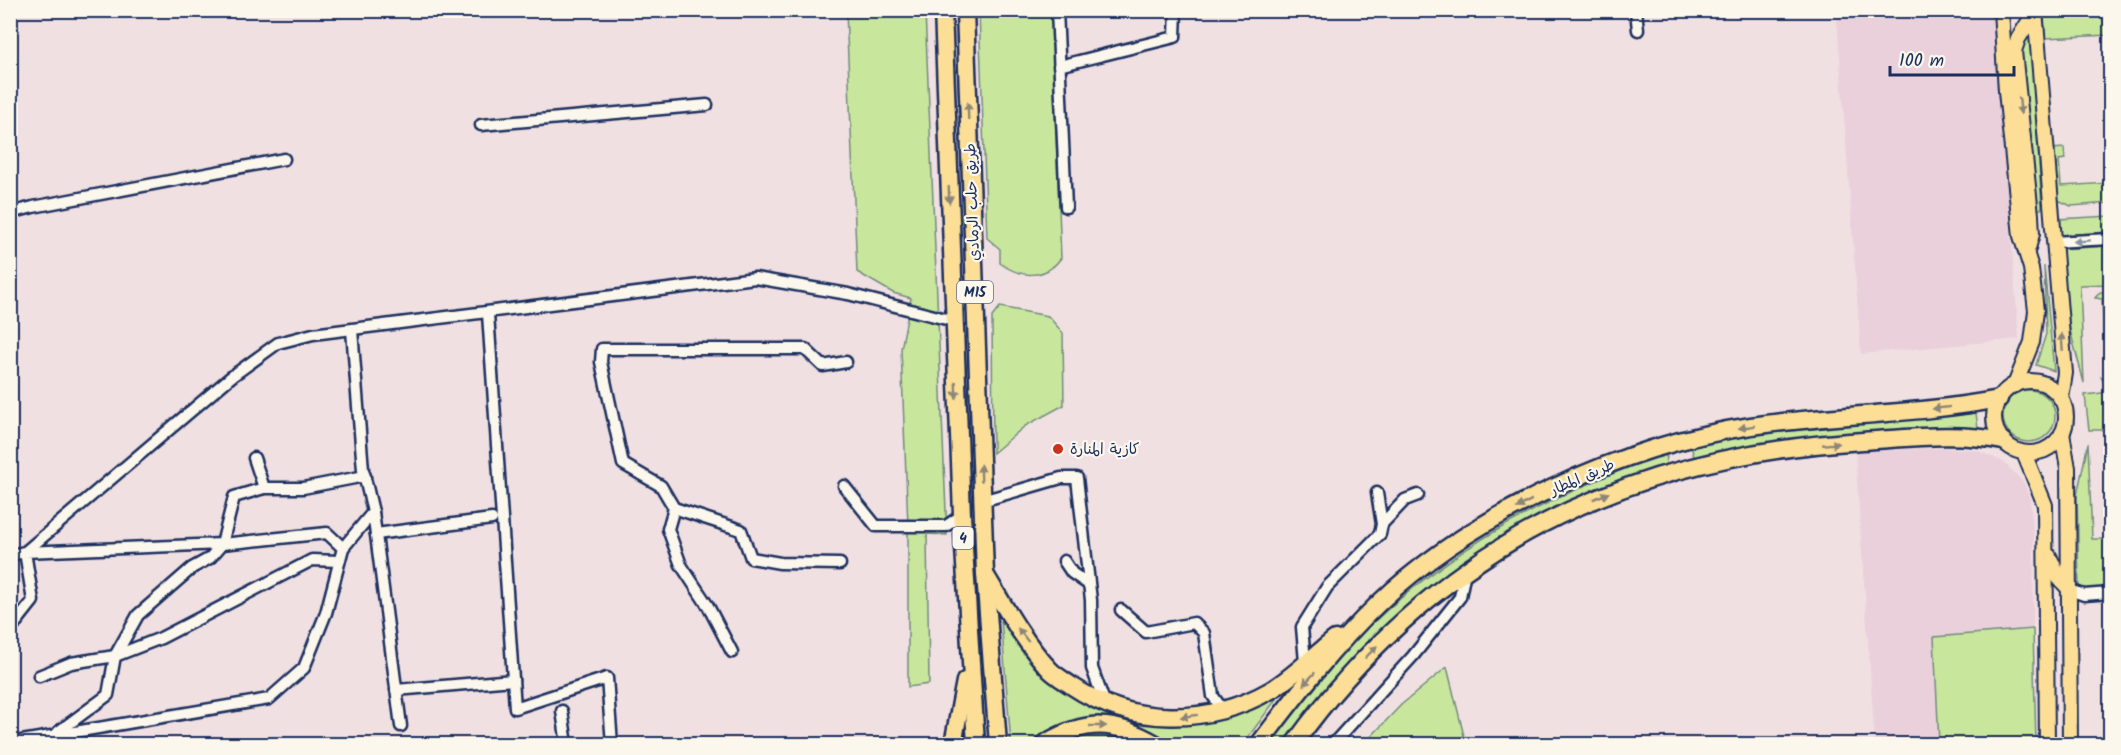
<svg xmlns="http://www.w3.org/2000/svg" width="2121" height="755" viewBox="0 0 2121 755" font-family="Kalam,'Playpen Sans Arabic',sans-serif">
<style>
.built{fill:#ead0db}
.green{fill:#c9e69d;stroke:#728a7e;stroke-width:1.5}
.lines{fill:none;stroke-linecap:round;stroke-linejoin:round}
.minor-casing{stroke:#1b2f5e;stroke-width:15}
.major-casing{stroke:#1b2f5e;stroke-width:18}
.highway-casing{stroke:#1b2f5e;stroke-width:21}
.minor{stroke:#fbf7ec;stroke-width:10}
.major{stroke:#fcde96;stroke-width:14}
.highway{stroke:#fcde96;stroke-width:16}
.oneway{fill:#8c867a}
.oneway2{fill:#8b93a5}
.poi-dot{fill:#c8321e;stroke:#fbf7ec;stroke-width:2}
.labels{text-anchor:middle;stroke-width:4.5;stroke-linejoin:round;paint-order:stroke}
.shield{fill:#fbf7ec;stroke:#5e6b89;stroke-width:1.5}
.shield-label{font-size:14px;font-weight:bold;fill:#1b2f5e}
.street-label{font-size:15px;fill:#1b2f5e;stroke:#fbf7ec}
.poi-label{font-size:15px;fill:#1b2f5e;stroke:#fbf7ec;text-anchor:start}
</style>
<rect width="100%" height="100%" fill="#f1e0e2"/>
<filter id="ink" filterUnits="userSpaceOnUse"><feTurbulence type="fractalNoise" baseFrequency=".0167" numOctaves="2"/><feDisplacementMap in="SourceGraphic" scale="12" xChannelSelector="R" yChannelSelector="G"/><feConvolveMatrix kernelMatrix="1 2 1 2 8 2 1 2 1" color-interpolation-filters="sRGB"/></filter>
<g filter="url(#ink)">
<g class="built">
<path d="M1929,11h65l25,328 -158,15 -24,-336z"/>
<path d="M1946,448l30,2 28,12 20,21 6,16 4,38 -1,92 -99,8 5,107h-64l-20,-293z"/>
</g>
<g class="green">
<path d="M846,11h79l22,524 -20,-1 2,150 -21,3v-161l-7,-177 10,-51 -18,-5 -36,-21z"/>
<path d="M979,11h72l10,247c-16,22 -41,20 -61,5v-14l-13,-11z"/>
<path d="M2044,11h66v24l-65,3z"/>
<path d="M2030,30l12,178 -7,4 -16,-162z"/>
<path d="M2064,148l1,11 -6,1 2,26 49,-3v20l-39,3 -13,-6 -6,-51z"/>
<path d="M2110,216v16l-50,3 -2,-16z"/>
<path d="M2110,246v38l-30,1 4,98 -14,-53 -9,-81z"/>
<path d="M2044,266l10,105 -18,-6 10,-31z"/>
<path d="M2100,292h10v90h-6l-3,-5h4l-3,-78 -7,-1z"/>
<path d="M1000,307l48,9 15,17 1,72 -39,21 -32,27 -1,-136z"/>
<circle cx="2029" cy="416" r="26"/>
<path d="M2110,392v38h-21l-4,-35z"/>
<path d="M1976,413l2,16 -139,7 -71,7 -74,14 -3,-11c95,-20 190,-21 285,-33z"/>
<path d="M2088,443l4,96h18v48l-24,3 -7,-3 -2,-92z"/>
<path d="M1663,454l4,3 -2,8c-21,7 -43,14 -64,22 -30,11 -59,28 -85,44 -101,59 -162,123 -233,213h-12c19,-26 37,-56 60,-80 100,-106 197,-160 332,-210z"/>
<path d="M1000,607l36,56 124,60 125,-36 -42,57h-78c-21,-27 -83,-30 -112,-15 -22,11 -14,15 -42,15z"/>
<path d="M2033,629l3,115h-97l-5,-107z"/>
<path d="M1447,667l19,77h-102l37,-39z"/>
<path d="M1112,733l31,11h-86l16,-8z"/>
</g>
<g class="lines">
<g class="minor-casing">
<g id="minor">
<path d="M1057,10l9,197"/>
<path d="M1636,10l2,20"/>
<path d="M1059,66l116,-29 1,-27"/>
<path d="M481,125l226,-20"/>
<path d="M10,213l23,-6 251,-48"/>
<path d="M2053,242l57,-3"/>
<path d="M488,314l27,394 92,-30 5,66"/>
<path d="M844,486l32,40h70l16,-11"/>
<path d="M264,488h39l62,-12"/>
<path d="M982,501l79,-23h16l14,122 1,68 13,36"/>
<path d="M674,508l-6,21 13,36 27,41 24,46"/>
<path d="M373,512l28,214"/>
<path d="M1382,524l23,-24 13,-5"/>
<path d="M376,534l116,-15"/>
<path d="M10,555l15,-3 206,-175 47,-34 35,-9 442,-56 93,16 106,27"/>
<path d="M1064,561l8,12 16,11"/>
<path d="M840,564l-60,-1 -29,-5 -10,-28 -67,-22 -13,-22 -38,-22 -22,-102 1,-13h203l18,17 23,-4"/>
<path d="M2070,590l14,5 26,-2"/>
<path d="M1121,610l25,22 48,-9 10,10 9,63 9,13"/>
<path d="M10,630l23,-29 -8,-49 197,-8 105,-11 16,15"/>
<path d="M1305,662l-3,-35 25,-40 53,-53 2,-10 -5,-31"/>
<path d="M39,676l32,-13 44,-7 46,-18 151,-78 27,1"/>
<path d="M396,690l117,-10"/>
<path d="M562,711l5,33"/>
<path d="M58,732l50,-37 7,-39 23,-41 54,-47 18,-10 12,-14 12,-47 30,-9 -10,-30"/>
<path d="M10,743l259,-44 35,-31 22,-55 17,-65 30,-36 -10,-42 -11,-140"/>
<path d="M1333,744l80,-88 47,-59 5,-26"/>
</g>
</g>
<g class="major-casing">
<g id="major">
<path d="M2001,10l5,81 15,145 10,32 5,43 -4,31 -17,43"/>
<path d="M2035,10l30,363 -4,26"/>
<path d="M2027,252l5,-18 -1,-19 -17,-164 4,-12 17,-27"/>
<circle cx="2030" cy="417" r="36"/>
<path d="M2062,433l6,35 2,276"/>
<path d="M2024,453l21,52 2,239"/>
<path d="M2049,556l10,22 11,12"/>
</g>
</g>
<g class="highway-casing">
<g id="highway">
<path d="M943,10l19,505 14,229"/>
<path d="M965,10l20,564 13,170"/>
<path d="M986,576c20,33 38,66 64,94 6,6 15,11 22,16 60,40 136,40 199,4 22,-13 43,-35 64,-51"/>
<path d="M953,744l12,-63"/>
<path d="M1044,744c41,-25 71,-24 112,0"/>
<path d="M1259,744c37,-49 75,-98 120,-141 93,-89 245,-158 372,-177 82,-12 166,-11 248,-27"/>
<path d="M1294,744c141,-196 330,-289 569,-303 47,-3 94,-9 140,0"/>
</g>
</g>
<use href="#minor" class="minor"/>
<use href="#major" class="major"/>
<use href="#highway" class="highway"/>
</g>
<defs><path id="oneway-solid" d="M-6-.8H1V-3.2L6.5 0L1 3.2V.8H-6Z" transform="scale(1.5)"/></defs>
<g class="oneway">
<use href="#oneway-solid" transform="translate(2020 106) rotate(84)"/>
<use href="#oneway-solid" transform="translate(968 111) rotate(-92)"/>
<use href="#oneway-solid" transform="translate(949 195) rotate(88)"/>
<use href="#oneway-solid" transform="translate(2062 342) rotate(-95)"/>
<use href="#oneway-solid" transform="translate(956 390) rotate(88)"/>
<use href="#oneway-solid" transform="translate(1941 408) rotate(174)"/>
<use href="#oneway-solid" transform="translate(1747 427) rotate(171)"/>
<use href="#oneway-solid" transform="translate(1831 444) rotate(-5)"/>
<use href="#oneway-solid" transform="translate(981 473) rotate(-92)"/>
<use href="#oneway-solid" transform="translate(1601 496) rotate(-23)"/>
<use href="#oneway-solid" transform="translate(1524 504) rotate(151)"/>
<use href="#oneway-solid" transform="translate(1023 635) rotate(-128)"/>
<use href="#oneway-solid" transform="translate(1371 652) rotate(-46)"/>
<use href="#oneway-solid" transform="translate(1309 679) rotate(133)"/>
<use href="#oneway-solid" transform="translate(1189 716) rotate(173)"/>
<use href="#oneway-solid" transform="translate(1098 726)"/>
</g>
<use class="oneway2" href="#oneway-solid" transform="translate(2082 241) rotate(176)"/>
</g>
<circle class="poi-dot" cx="1058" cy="449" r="6"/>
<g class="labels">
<g class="shield">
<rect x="957" y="281" width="36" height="22" rx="4.5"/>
<rect x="952.5" y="527" width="21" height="22" rx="4.5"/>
</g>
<g class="shield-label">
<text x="975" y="297">M15</text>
<text x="963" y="543">4</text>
</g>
<g class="street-label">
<text transform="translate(972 202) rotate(-92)" y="5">طريق حلب الرمادي</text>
<text transform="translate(1582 477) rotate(-24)" y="5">طريق المطار</text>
</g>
<g class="poi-label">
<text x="1070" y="454">كازية المنارة</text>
</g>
</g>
<rect width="2121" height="755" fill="none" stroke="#fbf7ec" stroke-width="36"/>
<rect x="18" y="18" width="2085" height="719" fill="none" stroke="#1b2f5e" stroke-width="2" filter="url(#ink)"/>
<path d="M1890 66v9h124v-9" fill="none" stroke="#1b2f5e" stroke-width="3"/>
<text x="1899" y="66" font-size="18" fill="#1b2f5e" stroke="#fbf7ec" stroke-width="4.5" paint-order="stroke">100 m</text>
</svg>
